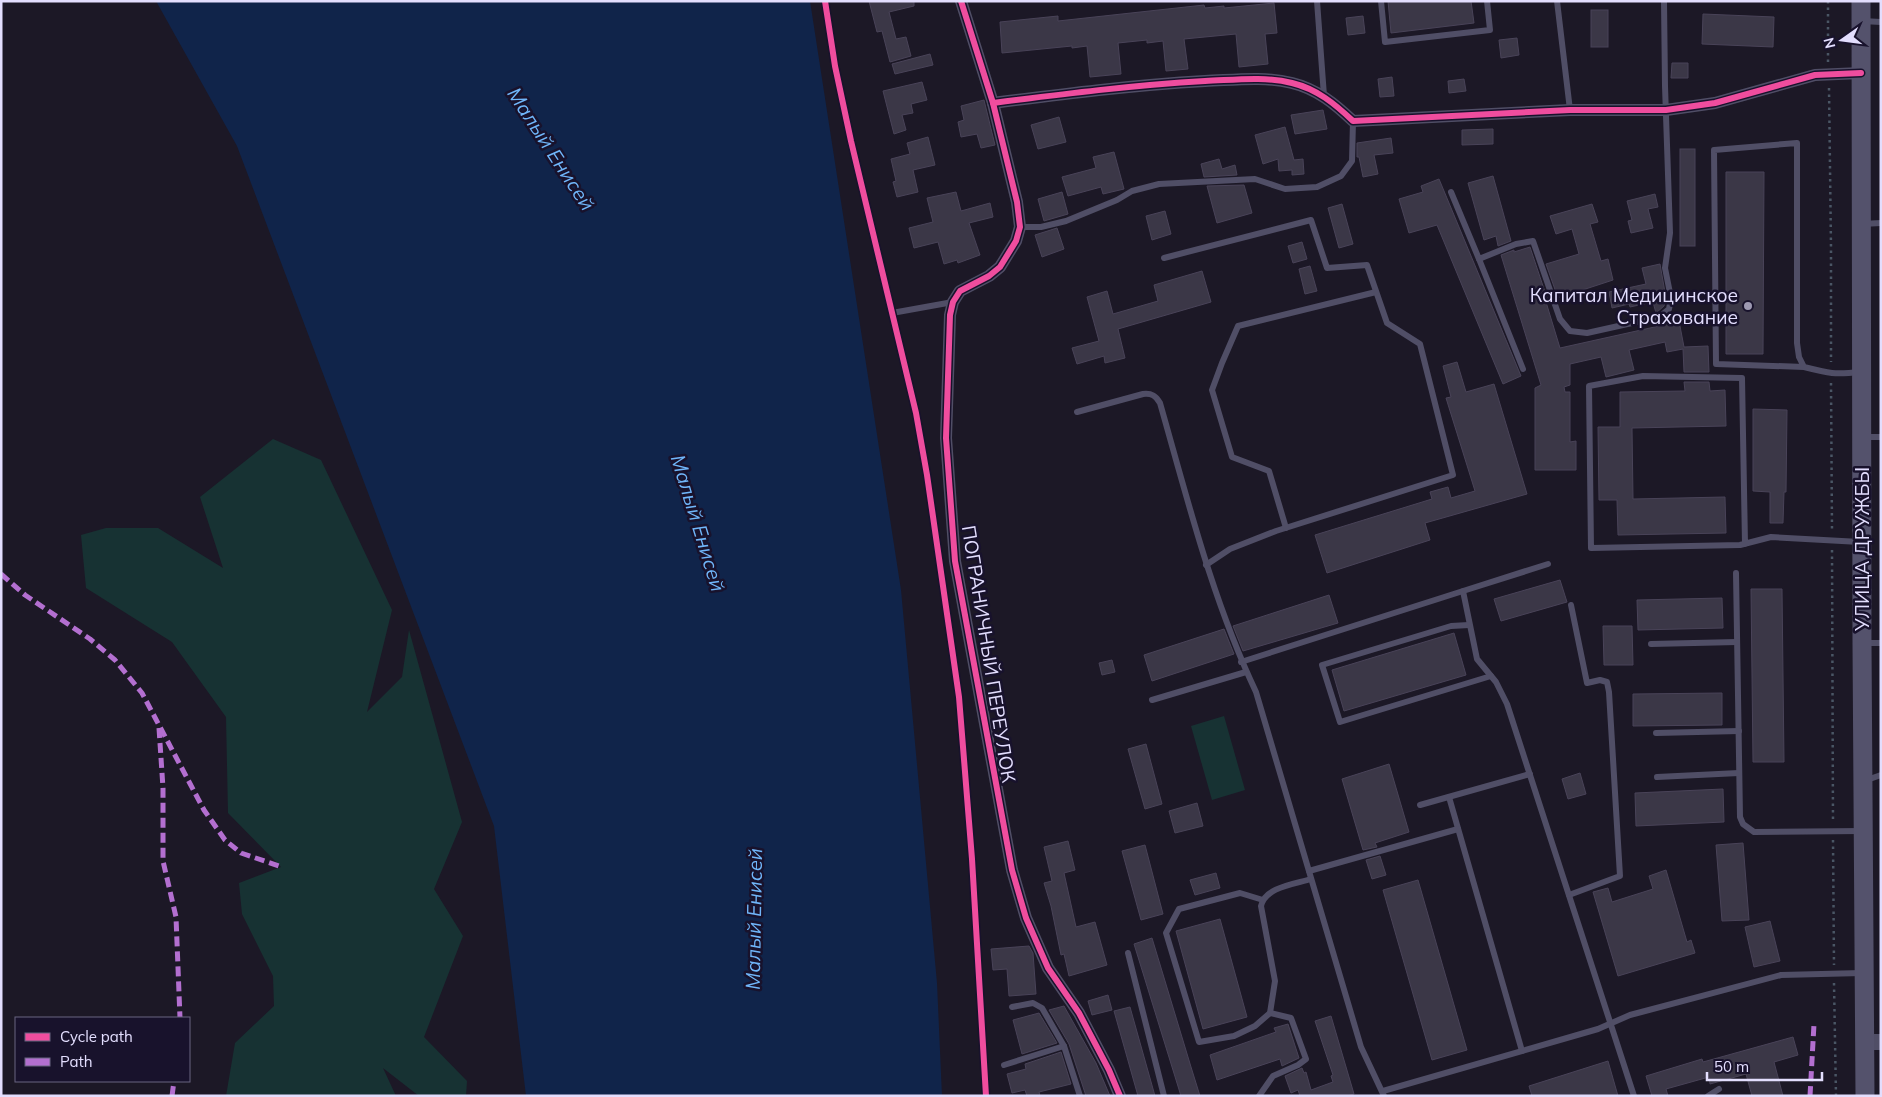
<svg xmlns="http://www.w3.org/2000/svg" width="1882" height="1097" viewBox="0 0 1882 1097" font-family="Mulish,sans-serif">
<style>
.green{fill:#173233}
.water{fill:#10244a}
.building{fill:#3b3747;stroke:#494358}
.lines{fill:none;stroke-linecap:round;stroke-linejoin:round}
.path{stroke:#4a5665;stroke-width:2.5;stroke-dasharray:2.5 4;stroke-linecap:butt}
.service{stroke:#504e66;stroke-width:6}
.minor{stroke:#504e66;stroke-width:12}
.tertiary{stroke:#504e66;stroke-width:16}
.secondary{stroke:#54526c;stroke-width:19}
.quiet{stroke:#b36fd0;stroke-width:5;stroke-dasharray:10 5;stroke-linecap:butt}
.cycleway-casing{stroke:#18122c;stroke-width:9}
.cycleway{stroke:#ef4d9e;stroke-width:6}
.poi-dot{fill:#9d99b2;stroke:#18122c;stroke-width:2}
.labels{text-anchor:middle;stroke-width:5;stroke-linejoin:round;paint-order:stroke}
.poi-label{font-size:19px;fill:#e3defe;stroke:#18122c;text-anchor:end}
.street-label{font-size:19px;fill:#e3defe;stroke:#18122c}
.water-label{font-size:20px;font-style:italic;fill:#70b6fa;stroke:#18122c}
</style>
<rect width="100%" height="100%" fill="#1c1826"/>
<g class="green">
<path d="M273,439l48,21 71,150 -25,102 35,-35 7,-47 53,192 -28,67 29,47 -39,101 43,44 -1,15h-47l-36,-28 13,28h-170l9,-53 39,-37 -1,-30 -31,-62 -3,-31 42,-16 -53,-54 -2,-96 -54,-75 -86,-54 -5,-53 25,-7h52l65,40 -23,-71z"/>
<path d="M1224,716l21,74 -33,10 -21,-74z"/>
</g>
<path class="water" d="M156,1h654l91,589 36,393 5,113h-416l-32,-270 -257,-680z"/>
<g class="building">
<path d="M869,1h45v5l-25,6 7,27 10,-2 5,19 -21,6 -8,-31 -5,1z"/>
<path d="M1388,1h83l3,22 -83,10z"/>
<path d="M1274,3l3,30 -12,1 3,30 -29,3 -3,-33 -52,5 4,30 -22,2 -3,-30 -16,2v-3l-29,3 3,31 -31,3 -3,-31 -15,2v-2l-70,7 -2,-31 58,-6v5l146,-16 1,3 19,-2v2z"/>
<rect x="1591" y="10" width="17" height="37"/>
<path d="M1703,14l71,3 -1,30 -71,-3z"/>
<path d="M1363,16l2,17 -17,2 -2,-17z"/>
<path d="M1517,38l2,17 -18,3 -2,-18z"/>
<path d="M930,54l3,11 -38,9 -3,-10z"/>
<path d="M1672,63h16v15h-17z"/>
<path d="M1392,77l2,19 -14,1 -2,-18z"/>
<path d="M1464,79l2,12 -17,2 -1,-12z"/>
<path d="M922,82l5,18 -16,4 2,9 -11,2 4,15 -12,4 -11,-43z"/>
<path d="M984,100l11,45 -14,3 -4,-14 -16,3 -3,-15 6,-2 -3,-14z"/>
<path d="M1323,110l4,19 -32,5 -4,-19z"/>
<path d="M1059,117l7,25 -28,7 -7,-24z"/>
<path d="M1285,127l9,33 9,-1 1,15 -12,1v-5l-13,1 -1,-12 -15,5 -8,-29z"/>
<path d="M1493,129v15l-31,1v-15z"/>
<path d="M928,137l7,28 -22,5 5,22 -21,5 -4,-15 3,-1 -5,-22 19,-5 -3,-11z"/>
<path d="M1391,138l2,15 -19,2 4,19 -15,3 -4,-20h-2v-14z"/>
<rect x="1680" y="149" width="15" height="97"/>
<path d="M1114,152l10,37 -21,5 -2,-7 -33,9 -6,-19 34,-9 -3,-11z"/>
<path d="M1219,159l3,10 13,-4 2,10 -33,2 -3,-13z"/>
<path d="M1726,172h38l-1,182h-37z"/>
<path d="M1493,176l18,65 -13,5 -2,-10 -12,4 -16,-57z"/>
<path d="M1439,179l82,197 -18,8 -66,-159 -28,8 -10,-34 24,-7 -2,-6z"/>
<path d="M1244,185l8,28 -35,10 -10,-37z"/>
<path d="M956,192l5,19 29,-8 3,14 -24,6 11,32 -22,8 -1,-3 -13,4 -6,-22 -24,6 -5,-20 24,-6 -6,-24z"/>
<path d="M1062,192l6,22 -24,7 -6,-22z"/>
<path d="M1655,194l3,13 -10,2 5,19 -22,5 -3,-12 4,-1 -5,-19z"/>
<path d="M1342,204l11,40 -14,4 -11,-40z"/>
<path d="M1592,204l6,18 -8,2 11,37 7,-2 5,21 -55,18 -12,-34 33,-10 -7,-25 -16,5 -6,-18z"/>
<path d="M1165,211l6,23 -19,6 -6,-24z"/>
<path d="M1057,228l7,21 -22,8 -7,-22z"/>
<path d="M1302,242l5,17 -14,4 -5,-17z"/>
<path d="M1530,247l18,54 -2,1 14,46 99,-22 -1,-4 13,-8 2,8 6,-1 5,26 24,-1 1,26h-25l-1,-23 -16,3 -2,-10 -36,8 5,20 -28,7 -5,-20 -31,7v21l-6,2 1,5h5v50l6,-1v29h-41v-82l6,-3 -40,-130 13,-5v2z"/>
<path d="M1660,264l6,34 -2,8 -8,7 -3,-11 -23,5 -1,-3 -17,4 -3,-16 37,-8 -4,-16z"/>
<path d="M1310,266l7,25 -12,3 -6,-25z"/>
<path d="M1202,271l9,31 -93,27 7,29 -20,5 -1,-7 -27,8 -5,-16 27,-7 -12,-44 20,-6 6,23 45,-13 -4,-16z"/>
<path d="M1457,362l9,30 28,-8 33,110 -102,29 5,17 -103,33 -12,-38 117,-36 -2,-7 18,-5 3,11 24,-7 -29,-93 5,-1 -8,-31z"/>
<path d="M1684,382h25l1,9 15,-1 1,36 -94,2 1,71 92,-2 1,36 -108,2 -1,-35h-18l-1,-73h22v-35l65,-1z"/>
<path d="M1753,409l34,1 -1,82h-2l-1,31h-13v-31l-17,-1z"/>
<path d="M1560,580l7,22 -66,19 -7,-22z"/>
<path d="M1751,589h31l2,173h-31z"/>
<path d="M1329,595l9,28 -95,28 -10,-25z"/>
<path d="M1722,598l1,30 -85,2 -1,-30z"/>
<path d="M1603,626h29l1,39h-29z"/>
<path d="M1224,629l10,25 -82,27 -8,-26z"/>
<path d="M1454,633l12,42 -122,36 -12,-41z"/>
<path d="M1112,660l3,12 -13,3 -3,-12z"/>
<path d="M1722,693v32l-89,1v-32z"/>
<path d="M1146,744l16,60 -17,5 -17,-60z"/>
<path d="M1389,764l20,68 -34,11 2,4 -14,3 -21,-71z"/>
<path d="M1580,773l6,21 -18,5 -6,-20z"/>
<path d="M1723,789l1,33 -88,4 -1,-33z"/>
<path d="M1197,803l6,23 -28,7 -6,-22z"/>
<path d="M1068,841l7,29 -11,3 12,54 19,-5 12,43 -38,11 -5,-22 -3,1 -10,-49 -7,-23 8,-2 -8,-34z"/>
<path d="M1743,843l6,77 -27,1 -6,-76z"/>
<path d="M1145,845l18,69 -22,6 -19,-69z"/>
<path d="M1380,856l6,19 -14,4 -6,-19z"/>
<path d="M1666,870l21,72 4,-2 4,13 -77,23 -25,-84 15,-4 4,14 41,-13 -4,-13z"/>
<path d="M1216,873l4,15 -25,7 -5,-15z"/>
<path d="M1418,880l49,170 -35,10 -49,-170z"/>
<path d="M1220,919l27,98 -44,12 -27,-98z"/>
<path d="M1770,921l10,40 -26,6 -9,-40z"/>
<path d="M1152,938l39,129 9,29h-19l-47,-152z"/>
<path d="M1029,946l4,7 3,41 -27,2 -2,-27 -14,1 -2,-21z"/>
<path d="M1108,995l4,15 -20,5 -4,-14z"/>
<path d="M1064,1006l32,57 14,33h-24l-17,-52 -20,-34z"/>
<path d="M1130,1007l25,89h-17l-24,-85z"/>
<path d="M1039,1013l18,30 -35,11 -9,-34z"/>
<path d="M1331,1016l23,78 -7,2h-47l-2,-6 -7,3 -6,-17 17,-8 2,5 2,-1 5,18 22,-8 -2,-6 2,-1 -18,-54z"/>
<path d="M1288,1024l11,34 -17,8 -2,-7 -63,21 -7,-25 66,-23 -2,-4z"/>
<path d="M1793,1037l5,18 -24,7 9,34h-31l-6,-22 -36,10 -1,-7 -43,12 2,7h-16l-6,-20 56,-17 1,3z"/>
<path d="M1061,1052l10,32 -32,8 1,4h-13l-2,-6 -13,3 -5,-19 19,-5 -1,-5z"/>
<path d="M1608,1061l10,35h-86l-3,-10z"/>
</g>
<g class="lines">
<g class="path">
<path d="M1828,1v61"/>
<path d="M1829,88l2,159v115"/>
<path d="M1831,383l1,147"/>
<path d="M1832,550l1,272"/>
<path d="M1833,840l1,125"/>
<path d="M1834,983l2,113"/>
</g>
<g class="service">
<path d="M1317,1l7,95"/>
<path d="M1381,1l4,41 105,-12 -3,-29"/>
<path d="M1557,1l13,109"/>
<path d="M1862,21l19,1"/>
<path d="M1451,192l28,67 37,-15 17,-3 27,78 10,12 17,2 72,-16 10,-8 2,-11 -6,-30 5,-35 -5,-147 -1,-85"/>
<path d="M1862,224l19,-1"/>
<path d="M1020,227h21l25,-6 51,-21 15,-9 27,-7 96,-5 30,10 32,-2 24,-11 11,-15 1,-40"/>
<path d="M1164,258l147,-38 16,48 40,-3 20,58 33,21 33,131 -177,56 -46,18 -24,16"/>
<path d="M1479,259l44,110"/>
<path d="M892,313l61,-11"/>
<path d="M1804,367l-88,-3 -2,-214 83,-7v200l2,14 5,10c8,2 20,5 28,6 9,1 19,0 28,-1"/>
<path d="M1077,412l66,-18c9,-1 13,2 17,9 28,98 52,196 96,289l105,355 23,49"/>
<path d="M1863,437h18"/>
<path d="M1286,528l-17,-57 -37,-14 -20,-67 10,-27 16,-37 138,-34"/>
<path d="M1745,544l-3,-166 -99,-2 -54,10 2,162 149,-3 31,-8 89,5"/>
<path d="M1548,564l-85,27 14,68 19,23 11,22 127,392"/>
<path d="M1736,573l4,244 3,7 11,8 108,-1"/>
<path d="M1469,625l-18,1 -129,39 18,57 151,-46"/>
<path d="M1863,643h18"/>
<path d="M1651,644l86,-2"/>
<path d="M1241,662l222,-71"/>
<path d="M1152,700l94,-28"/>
<path d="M1656,733l83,-2"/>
<path d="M1657,777l82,-4"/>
<path d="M1864,781l17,-6"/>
<path d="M1449,797l73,254"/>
<path d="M1420,805l110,-31"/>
<path d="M1309,871l149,-42"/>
<path d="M1569,895l51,-19 -11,-184 -2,-10 -7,-2 -13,3 -16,-78"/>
<path d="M1263,900l-23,-7 -61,16 -13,24 33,109 35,-6 21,-10 15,-13 5,-32 -14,-75c4,-19 34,-22 50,-27"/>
<path d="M1128,953l36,143"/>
<path d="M1012,1007l21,-4 9,5 22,38 16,50"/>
<path d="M1004,1065l60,-19"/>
<path d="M1383,1091l215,-62 32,-14 151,-40 81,-2"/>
<path d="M1259,1096l14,-20 25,-11 8,-6 -15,-41 -21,-5"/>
<path d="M1708,1096l11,-7"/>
</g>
<g class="minor">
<path d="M961,1l32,102 24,99 3,25 -4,14 -16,26 -11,9 -29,15 -7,11 -3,13 -4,123 9,123 57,309 14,48 22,50 31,45 30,57 11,26"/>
<path d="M993,103c70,-9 141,-18 212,-22 29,-1 59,-5 87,2 25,6 43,21 61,38l217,-11h96l49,-7 100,-28 46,-2"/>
</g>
<path class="tertiary" d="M1865,1042h16"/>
<path class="secondary" d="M1861,1l1,642 3,453"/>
<g class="quiet">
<path d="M1,574l24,21 65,44 25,21 27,33 62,117 21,30 16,13 41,14"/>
<path d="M159,728l4,60v73l13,56 4,101"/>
<path d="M172,1096l2,-15"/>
<path d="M1810,1096l4,-72"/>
</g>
<g class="cycleway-casing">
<g id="cycleway">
<path d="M825,1l10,65 16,75 65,272 11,62 32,222 13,162 14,237"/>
<path d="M961,1l32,102 24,99 3,25 -4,14 -16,26 -11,9 -29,15 -7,11 -3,13 -4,123 9,123 57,309 14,48 22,50 31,45 30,57 11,26"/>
<path d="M993,103c70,-9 141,-18 212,-22 29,-1 59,-5 87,2 25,6 43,21 61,38l217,-11h96l49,-7 100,-28 46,-2"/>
</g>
</g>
<use href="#cycleway" class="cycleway"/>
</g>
<circle class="poi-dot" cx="1748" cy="306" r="5"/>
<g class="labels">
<g class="poi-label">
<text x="1738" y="302">Капитал Медицинское<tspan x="1738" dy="22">Страхование</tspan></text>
</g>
<g class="street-label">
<text transform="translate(1862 549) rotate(-90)" y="7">УЛИЦА ДРУЖБЫ</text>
<text transform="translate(989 654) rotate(81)" y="7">ПОГРАНИЧНЫЙ ПЕРЕУЛОК</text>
</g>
<g class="water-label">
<text transform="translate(551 149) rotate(57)" y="7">Малый Енисей</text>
<text transform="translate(698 523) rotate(73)" y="7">Малый Енисей</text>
<text transform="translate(754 919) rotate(-89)" y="7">Малый Енисей</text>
</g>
</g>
<rect width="1882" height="1097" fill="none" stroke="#e3defe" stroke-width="5"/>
<rect x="15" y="1017" width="175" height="65" fill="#18122c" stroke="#696480"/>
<rect x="25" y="1033" width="25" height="8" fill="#ef4d9e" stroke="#696480"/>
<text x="60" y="1042" font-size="15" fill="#e3defe">Cycle path</text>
<rect x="25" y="1058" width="25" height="8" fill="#b36fd0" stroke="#696480"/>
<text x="60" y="1067" font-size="15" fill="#e3defe">Path</text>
<g transform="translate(1842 40) rotate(256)" stroke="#18122c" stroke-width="4" paint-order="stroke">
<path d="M0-4L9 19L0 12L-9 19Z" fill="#e3defe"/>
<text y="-8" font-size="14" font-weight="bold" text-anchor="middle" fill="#e3defe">N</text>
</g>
<path d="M1707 1072v8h115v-8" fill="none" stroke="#e3defe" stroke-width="2.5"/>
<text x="1714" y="1072" font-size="15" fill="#e3defe" stroke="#18122c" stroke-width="4" paint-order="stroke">50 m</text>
</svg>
